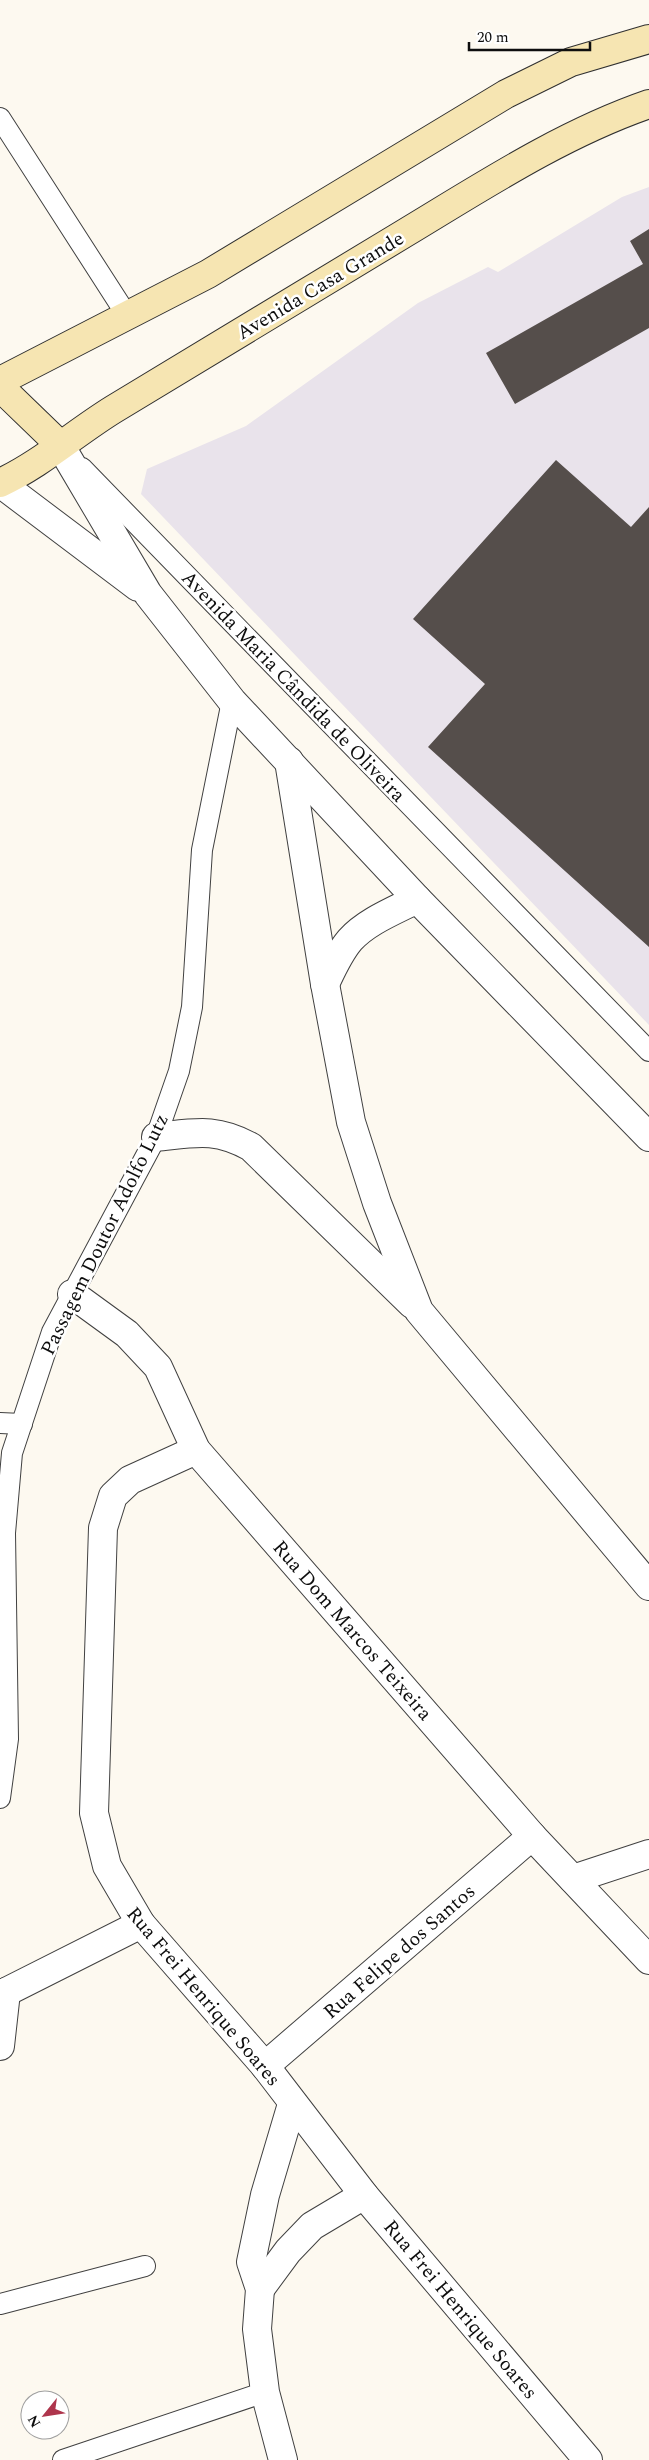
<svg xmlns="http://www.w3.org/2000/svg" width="649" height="2460" viewBox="0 0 649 2460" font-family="Spectral,serif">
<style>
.industrial{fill:#e9e3eb}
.building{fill:#554e4b}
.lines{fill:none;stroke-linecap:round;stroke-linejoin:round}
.lane-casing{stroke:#414141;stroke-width:22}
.street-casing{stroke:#414141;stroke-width:30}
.secondary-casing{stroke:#303030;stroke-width:30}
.lane{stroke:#fff;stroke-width:20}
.street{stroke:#fff;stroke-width:28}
.secondary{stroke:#f6e5b2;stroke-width:28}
.labels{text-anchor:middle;stroke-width:5;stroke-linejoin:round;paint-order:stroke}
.street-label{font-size:20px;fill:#0e0e0e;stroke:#fff}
</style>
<rect width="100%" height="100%" fill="#fdf9f0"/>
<path class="industrial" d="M649,187v838l-508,-531 6,-25 99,-43 172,-123 70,-36 10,5 124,-75z"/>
<g class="building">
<path d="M649,229v99l-134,76 -29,-51 157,-89 -13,-23z"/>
<path d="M556,460l75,67 18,-20v440l-221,-200 57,-63 -72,-65z"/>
</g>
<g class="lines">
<g class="lane-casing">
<g id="lane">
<path d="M0,118l128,199"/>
<path d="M82,468l567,583"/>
<path d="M0,1423l22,1"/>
<path d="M0,1798l8,-59 -3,-206 7,-80 40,-121 104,-195 23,-66 13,-64 10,-157 30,-149"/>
<path d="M0,2304l145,-38"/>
<path d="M63,2460l202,-68"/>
</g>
</g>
<g class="street-casing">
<g id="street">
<path d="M60,445l88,149 84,107 185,198 232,238"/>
<path d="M0,483l138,104"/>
<path d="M289,761l36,223 26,138 26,81 42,108 230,275"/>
<path d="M325,984c7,-15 14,-31 25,-44 17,-19 46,-30 67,-41"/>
<path d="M156,1137c39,-4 59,-10 95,10l161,157"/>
<path d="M72,1294l55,40 31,33 38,83 336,386 117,124"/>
<path d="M196,1450l-66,30 -17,16 -10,32 -9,285 13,53 34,58 124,142 99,129 224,265"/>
<path d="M573,1879l76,-25"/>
<path d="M0,1995l141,-71"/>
<path d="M0,2046l6,-54"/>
<path d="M265,2066l267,-230"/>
<path d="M260,2289l28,-38 24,-25 52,-31"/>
<path d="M283,2460l-18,-68 -8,-63 3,-40 -9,-27 14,-67 27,-91"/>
</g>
</g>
<g class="secondary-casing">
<g id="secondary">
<path d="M0,381l208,-107 298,-180 65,-32 78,-23"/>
<path d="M0,387l60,58"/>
<path d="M0,483c41,-19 75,-50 114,-74 97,-58 194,-117 291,-176 78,-47 157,-99 244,-129"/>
</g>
</g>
<use href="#lane" class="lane"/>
<use href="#street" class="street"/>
<use href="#secondary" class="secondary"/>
</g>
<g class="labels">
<g class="street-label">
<text transform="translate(320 285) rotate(-31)" y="7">Avenida Casa Grande</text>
<text transform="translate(294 686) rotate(46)" y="7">Avenida Maria Cândida de Oliveira</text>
<text transform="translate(104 1234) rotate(-64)" y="7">Passagem Doutor Adolfo Lutz</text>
<text transform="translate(353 1630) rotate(49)" y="7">Rua Dom Marcos Teixeira</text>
<text transform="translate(399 1951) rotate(-41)" y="7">Rua Felipe dos Santos</text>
<text transform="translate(204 1996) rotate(50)" y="7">Rua Frei Henrique Soares</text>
<text transform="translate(461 2309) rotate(50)" y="7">Rua Frei Henrique Soares</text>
</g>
</g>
<g transform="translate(45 2415) rotate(240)"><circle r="24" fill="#ffffff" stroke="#9f9f9f"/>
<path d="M0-4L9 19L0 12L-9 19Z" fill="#ae354c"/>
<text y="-8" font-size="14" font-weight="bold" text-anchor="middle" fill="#0e0e0e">N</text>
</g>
<path d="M469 42v8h121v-8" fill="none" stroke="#0e0e0e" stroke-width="2.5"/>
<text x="477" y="42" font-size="15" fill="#0e0e0e" stroke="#ffffff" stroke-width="4" paint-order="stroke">20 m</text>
</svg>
